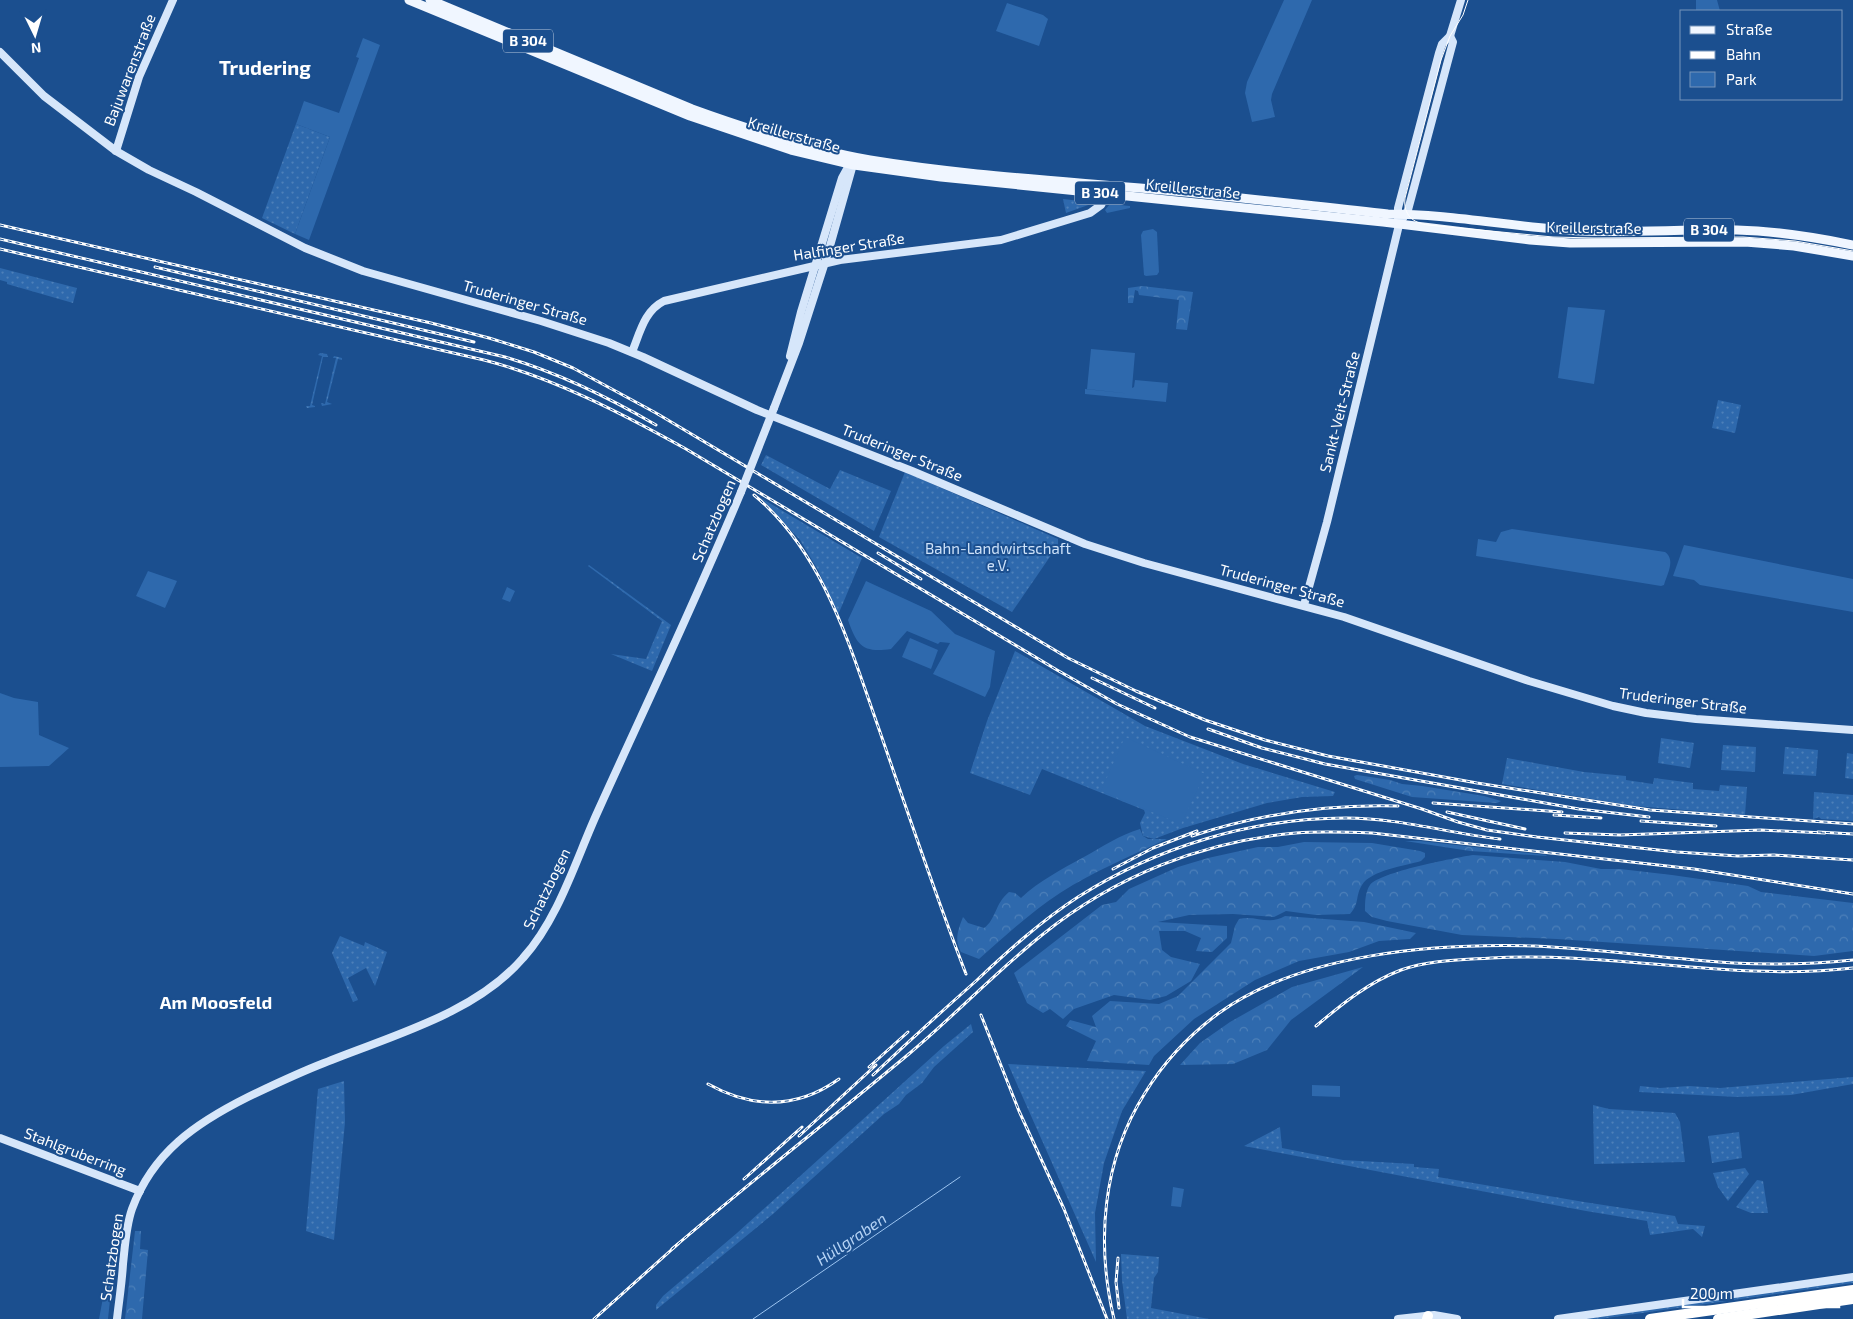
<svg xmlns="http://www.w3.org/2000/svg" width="1853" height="1319" viewBox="0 0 1853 1319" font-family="'Exo 2',sans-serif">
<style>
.grass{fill:url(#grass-dots)}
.forest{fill:url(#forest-crowns)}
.park{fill:#2e69ad}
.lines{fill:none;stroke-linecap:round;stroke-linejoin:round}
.stream{stroke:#9cc4f0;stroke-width:1}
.secondary{stroke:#d6e6fa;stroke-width:8}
.primary{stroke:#f0f6ff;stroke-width:9}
.highway{stroke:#fff;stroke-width:10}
.tram{stroke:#fff;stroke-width:1}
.rail-casing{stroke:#fff;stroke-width:3}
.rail{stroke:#1b4f8f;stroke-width:1;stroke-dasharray:4;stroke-linecap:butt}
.secondary-bridge{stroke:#d6e6fa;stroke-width:8}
.labels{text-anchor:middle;stroke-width:4;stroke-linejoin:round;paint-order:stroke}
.shield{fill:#1b4f8f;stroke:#bbcadd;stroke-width:1}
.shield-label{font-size:14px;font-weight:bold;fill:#fff}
.street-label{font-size:15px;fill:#fff;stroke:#1b4f8f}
.park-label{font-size:15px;fill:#cfe3fa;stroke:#1b4f8f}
.water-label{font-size:16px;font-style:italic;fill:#b5d3f5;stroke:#1b4f8f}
.quarter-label{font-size:18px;font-weight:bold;fill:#fff;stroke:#1b4f8f}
.district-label{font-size:20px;font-weight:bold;fill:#fff;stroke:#1b4f8f}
</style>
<defs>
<pattern id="grass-dots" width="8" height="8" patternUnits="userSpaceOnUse" patternTransform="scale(1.25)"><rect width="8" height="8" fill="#2e69ad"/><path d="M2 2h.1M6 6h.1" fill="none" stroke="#4d80b9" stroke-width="1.8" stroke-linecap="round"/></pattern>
<pattern id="forest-crowns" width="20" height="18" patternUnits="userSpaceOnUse" patternTransform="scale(1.25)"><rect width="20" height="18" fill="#2e69ad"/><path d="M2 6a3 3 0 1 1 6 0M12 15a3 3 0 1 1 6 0" fill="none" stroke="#4d80b9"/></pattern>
</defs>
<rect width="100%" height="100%" fill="#1b4f8f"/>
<g class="grass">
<path d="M296,124l34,13 -35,97 -33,-16z"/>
<path d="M1063,199l27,3 1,2 -25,9z"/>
<path d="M0,268l77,20 -4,15 -66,-19v-2l-7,-2z"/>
<path d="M320,353l7,1 1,3h-5l-11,48 3,1v1l-8,1 -1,-2h4l12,-50 -4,-1z"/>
<path d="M334,356l8,2v2l-4,-1 -11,43 5,2 -10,2 -1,-3 4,1 11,-46h-3z"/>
<path d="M1718,400l23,5 -6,28 -23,-5z"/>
<path d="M766,455l64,34 10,-19 51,21 -17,40 -113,-66z"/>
<path d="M905,472l153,67v6l-46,67 -133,-75z"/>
<path d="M761,498l101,60 -24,57 -20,-45 -18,-30z"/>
<path d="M589,565l82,60 -19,46 -41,-17 35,5 16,-38 -74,-55z"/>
<path d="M1015,651l130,75 98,38 92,28 -2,4 -31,1 -35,6 -84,25 -29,11 -11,-3 -3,-13 5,-10 -1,-3 -102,-41 -12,26 -60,-22 17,-52z"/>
<path d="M1661,738l33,5 -4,25 -32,-5z"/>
<path d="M1723,745l33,2 -1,25 -34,-2z"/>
<path d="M1785,747l33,3 -2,26 -33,-2z"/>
<path d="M1847,753l6,1v25l-8,-1z"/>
<path d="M1507,758l77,14 42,4v4l27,4 1,-6 39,5v6l26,2 1,-6 27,2 -2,28 -110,-9 -133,-22z"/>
<path d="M1814,792l39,3v26l-32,-2 -2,-2 -6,2z"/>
<path d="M340,936l24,10 1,-4 22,10 -12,34 -9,-18 -18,10 10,22 -5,2 -21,-49z"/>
<path d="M971,1024l2,8 -39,35 -12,16 -16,12 -7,9 -15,10 -111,100 -117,96v-5l7,-9 74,-63 207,-187z"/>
<path d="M1008,1064l138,7 -24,40 -18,52 -9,50 1,49z"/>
<path d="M1853,1077v7l-62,11 -54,2 -98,-5 1,-6 20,2 29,-2 31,2z"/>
<path d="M344,1081l1,41 -11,118 -28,-9 12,-142z"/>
<path d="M1593,1105l16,4 66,4 5,9 5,40 -91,2z"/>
<path d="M1280,1127l2,21 61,12 71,4v3l25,2 -1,8 146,25 91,14 3,8 27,2 -3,11 -9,-8 -43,6 -3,-14 -61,-10 -342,-65z"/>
<path d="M1739,1132l3,26 -30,5 -4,-27z"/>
<path d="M1745,1168l4,6 -21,27 -10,-14 -5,-14z"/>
<path d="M1757,1180l6,1 5,32h-17l-15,-6z"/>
<path d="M1121,1254l38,3 -1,15 -4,6 -3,30 58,11h-82l-5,-39z"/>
<path d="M1853,1280v3l-253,36h-19z"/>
</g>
<g class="forest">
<path d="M1142,286l51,6 -6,38 -11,-1 3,-29 -40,-5 -1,-4 -3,-1 -2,13h-5v-15z"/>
<path d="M1357,775l33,5 12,4 20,2 62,10 17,5 -4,2 -85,-6 -57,-18 -1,-3z"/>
<path d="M1140,829l3,7 5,3h19c-36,17 -73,32 -107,54 -29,19 -55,43 -81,66l-18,-7c-7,-12 -3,-22 2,-35l5,6 16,5c12,-8 11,-25 25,-36l6,1 6,5c18,-17 41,-29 63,-41 18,-10 36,-22 56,-28z"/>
<path d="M1405,841h15l126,14 1,1 -77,-5z"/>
<path d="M1304,842l68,1 48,8 5,2v4l-4,4c-16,5 -50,9 -59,24 -7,11 -2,18 -12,29l-34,1 -30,-4 -12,6 -41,-3 -44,1 -31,7 69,4v12l-15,14 -16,-1 5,-13 -16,-7h-26l3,19 9,7 29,7 -9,17 -25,15 -16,4 -36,-5 -40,14 -11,10 -13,-10 -7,4 -16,-10 -13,-30 88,-68 14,-3 13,-13 49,-22 30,-9 50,-11h20z"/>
<path d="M1473,855l92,7 36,7h19l52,6 76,11 13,6 92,11v48l-39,5 -257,-17 -95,-4 -75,-14 -15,-4 -7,-6c0,-8 0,-19 5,-26 10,-13 84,-27 103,-30z"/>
<path d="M1285,916l79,6 52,11 -6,6 -31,2 -30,11 -50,9 -44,19 -61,39 -40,37 -5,9 -62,-4 9,-20 -30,-15 4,-6 26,7 -4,-11 18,-15 49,3 19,-8 53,-53 4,-17 4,-7c17,-4 29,7 46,-3z"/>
<path d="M1363,967l-72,53 -24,30 -34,14 -53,1 20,-22 30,-21 62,-35z"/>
<path d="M135,1231h6l-1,18 8,1 -6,69h-17z"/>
</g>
<g class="park">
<path d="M1284,0h28l-40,94 -1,6 4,17 -23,5 -7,-29 2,-11z"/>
<path d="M1696,0h21l3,11h-24z"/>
<path d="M1007,3l36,12 5,4 -9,27 -43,-15z"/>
<path d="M363,38l17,7 -71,195 -14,-6 35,-97 -34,-13 8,-23 35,12 20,-55 -3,-1z"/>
<path d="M1110,204l20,2v2l-23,5 -2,-3z"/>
<path d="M1153,229l4,3 2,40 -2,3 -11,1 -2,-1 -3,-40 2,-4z"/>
<path d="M1568,307l37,3 -11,74 -36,-6z"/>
<path d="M1091,349l44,4 -3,35 2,-1 1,-7 33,3 -2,19 -81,-8v-5l47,5 -45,-5z"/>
<path d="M1512,529l153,23c11,8 2,22 -1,33l-3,1 -185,-30 2,-17 18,3 5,-10z"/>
<path d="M1684,545l169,34v33l-153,-27 -6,-5 -21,-4z"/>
<path d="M148,571l29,10 -12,27 -29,-12z"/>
<path d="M866,581l65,30 24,23 40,17 -5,36 -5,10 -52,-23 17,-31 -10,-1 -2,2 -31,-13 -16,18c-28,4 -34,-3 -43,-29z"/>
<path d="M507,587l8,4 -5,11 -8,-3z"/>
<path d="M910,638l28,12 -7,19 -29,-12z"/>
<path d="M0,693l14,5 24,4 1,33 30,13 -20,18 -49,1z"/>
<path d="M1125,737l80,37 -24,50 -80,-33z"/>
<path d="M1312,1085l28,1v11l-28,-1z"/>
<path d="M1173,1187l11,2 -3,18 -10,-1z"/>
<path d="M113,1244h3l-8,75h-9z"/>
</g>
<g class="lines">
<path class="stream" d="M753,1319l207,-142"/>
<g class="secondary">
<path d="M0,52l44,44 72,55 33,19 47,22 109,56 58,23 178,50 68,22 34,14 114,53 155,61 173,73 59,19 200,54 185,64 84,25 33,7 50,6 157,11"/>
<path d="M116,151l23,-74 34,-77"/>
<path d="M1398,218v-10l41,-155 3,-9 8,-8 11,-36"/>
<path d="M632,352c8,-19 12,-41 32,-51l176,-41 161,-20 89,-27 11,-8 6,-11"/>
<path d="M790,356l11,-44 41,-134 10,-18"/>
<path d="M774,408l25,-65 29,-90 26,-92"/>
<path d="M1304,605l23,-83 72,-297 9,-15 45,-168 -3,-6"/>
<path d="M0,1138l140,53"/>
<path d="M117,1319c2,-18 5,-37 6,-55 2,-18 3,-38 9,-55 21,-57 64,-86 116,-112 25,-12 50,-24 76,-34 66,-27 151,-49 199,-105 36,-40 53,-99 75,-147 48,-106 98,-211 143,-319"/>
<path d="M1398,1319l36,-4 23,4"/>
<path d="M1558,1319l295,-42"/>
</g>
<g class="primary">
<path d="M409,0l281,116 101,34 63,15 87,12 442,45 147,18 40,3 175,-1 49,4 59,10"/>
<path d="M430,0l262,109c58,21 117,40 178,51 97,16 195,21 293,30 75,7 150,16 225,24 65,0 129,14 193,17 52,2 104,-2 156,-1 39,1 77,7 116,15"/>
</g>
<g class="highway">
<path d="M1427,1319l1,-3"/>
<path d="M1650,1319l203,-29"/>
<path d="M1718,1319l135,-20"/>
</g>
<path class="tram" d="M1468,0l-5,15 -13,21 -9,24 -36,138c-2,17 8,25 23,27l125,12 41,1 149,-1 52,4 58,10"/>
<g class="rail-casing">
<g id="rail">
<path d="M0,225l431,98 58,15 45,14 39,16 83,45 412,245 68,33 69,29 60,20 63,16 149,27 173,27 203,14"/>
<path d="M0,239l505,118c54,16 103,40 151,68"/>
<path d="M0,249l484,111c70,18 139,54 202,89l371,221 60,34 73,33 232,72 36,13 29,8 50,7 140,15 61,4 36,-1 79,5"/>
<path d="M155,267l319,75"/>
<path d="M754,495c71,59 96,153 126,237 28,81 55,162 86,242"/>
<path d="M878,553l43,26"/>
<path d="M1092,678l63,30"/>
<path d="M1208,729l54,19 63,16 254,45 70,8"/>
<path d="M1433,803l129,9"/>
<path d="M1447,812l78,17"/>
<path d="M1554,815l47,3"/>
<path d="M1641,821l75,5"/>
<path d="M1818,832l35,2"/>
<path d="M1565,833l55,2 141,-5 64,3"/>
<path d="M1192,836c67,-22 135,-32 206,-30"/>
<path d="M1113,869l40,-21 44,-17"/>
<path d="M981,1015l38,96 45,98 43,110"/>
<path d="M1316,1026c26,-22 53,-44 85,-56 29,-10 59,-10 90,-12 121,-7 241,24 362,10"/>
<path d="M869,1067l39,-35"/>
<path d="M873,1075c34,-32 68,-63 103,-94 32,-30 65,-60 102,-84 79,-50 174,-79 268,-79 52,0 102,15 154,21"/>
<path d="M708,1084c45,25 89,25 131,-5"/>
<path d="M799,1136l77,-71"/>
<path d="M744,1179l58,-52"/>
<path d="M672,1249c78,-67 159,-130 238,-196 45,-38 86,-81 132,-118 73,-59 161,-94 254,-102 25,-2 51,-1 76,0l322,36 159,25"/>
<path d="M1118,1258l-2,24 3,26"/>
<path d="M594,1319l84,-75"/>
<path d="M1114,1319c-18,-76 -12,-158 31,-226 19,-31 44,-58 74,-80 83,-60 217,-70 316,-67 66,3 132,13 199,17 39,2 79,1 119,-3"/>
</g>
</g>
<use href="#rail" class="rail"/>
<path class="secondary-bridge" d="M741,492l33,-84"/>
</g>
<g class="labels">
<g class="shield">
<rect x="503" y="29.5" width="50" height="23" rx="4"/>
<rect x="1075" y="181.5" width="50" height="23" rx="4"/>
<rect x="1684" y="218.5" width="50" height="23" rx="4"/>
</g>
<g class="shield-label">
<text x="528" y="46">B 304</text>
<text x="1100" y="198">B 304</text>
<text x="1709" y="235">B 304</text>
</g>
<g class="street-label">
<text transform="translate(130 70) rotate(-69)" y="5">Bajuwarenstraße</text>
<text transform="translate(794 135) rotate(16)" y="5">Kreillerstraße</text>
<text transform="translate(1193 189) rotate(6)" y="5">Kreillerstraße</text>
<text transform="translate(1594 228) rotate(1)" y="5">Kreillerstraße</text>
<text transform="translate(849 247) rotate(-9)" y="5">Halfinger Straße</text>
<text transform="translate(525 303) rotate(16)" y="5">Truderinger Straße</text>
<text transform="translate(1340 412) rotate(-76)" y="5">Sankt-Veit-Straße</text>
<text transform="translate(902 453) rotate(22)" y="5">Truderinger Straße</text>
<text transform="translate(714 521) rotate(-67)" y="5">Schatzbogen</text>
<text transform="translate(1282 586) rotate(15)" y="5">Truderinger Straße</text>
<text transform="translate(1683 701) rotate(7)" y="5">Truderinger Straße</text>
<text transform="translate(547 889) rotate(-64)" y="5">Schatzbogen</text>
<text transform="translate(75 1152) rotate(21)" y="5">Stahlgruberring</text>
<text transform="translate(112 1257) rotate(-82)" y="5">Schatzbogen</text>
</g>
<g class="park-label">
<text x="998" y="554">Bahn-Landwirtschaft<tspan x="998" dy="17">e.V.</tspan></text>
</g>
<g class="water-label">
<text transform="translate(851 1239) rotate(-34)" y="6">Hüllgraben</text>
</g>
<g class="quarter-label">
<text x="216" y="1009">Am Moosfeld</text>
</g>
<g class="district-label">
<text x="265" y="75">Trudering</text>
</g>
</g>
<rect x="1680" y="10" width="162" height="90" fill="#1b4f8f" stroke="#7695bc"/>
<rect x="1690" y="26" width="25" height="8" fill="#f0f6ff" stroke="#7695bc"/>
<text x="1726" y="35" font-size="15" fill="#ffffff">Straße</text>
<rect x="1690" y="51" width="25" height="8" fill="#ffffff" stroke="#7695bc"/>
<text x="1726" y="60" font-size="15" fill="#ffffff">Bahn</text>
<rect x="1690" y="72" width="25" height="15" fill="#2e69ad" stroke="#7695bc"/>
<text x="1726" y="85" font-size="15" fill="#ffffff">Park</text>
<g transform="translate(35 35) rotate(175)" stroke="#1b4f8f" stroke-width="4" paint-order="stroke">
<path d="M0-4L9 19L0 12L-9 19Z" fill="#ffffff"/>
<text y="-8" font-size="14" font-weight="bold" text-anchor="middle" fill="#ffffff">N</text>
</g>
<path d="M1683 1299v8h156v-8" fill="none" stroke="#ffffff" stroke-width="2.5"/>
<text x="1690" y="1299" font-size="15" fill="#ffffff" stroke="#1b4f8f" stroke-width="4" paint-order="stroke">200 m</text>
</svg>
